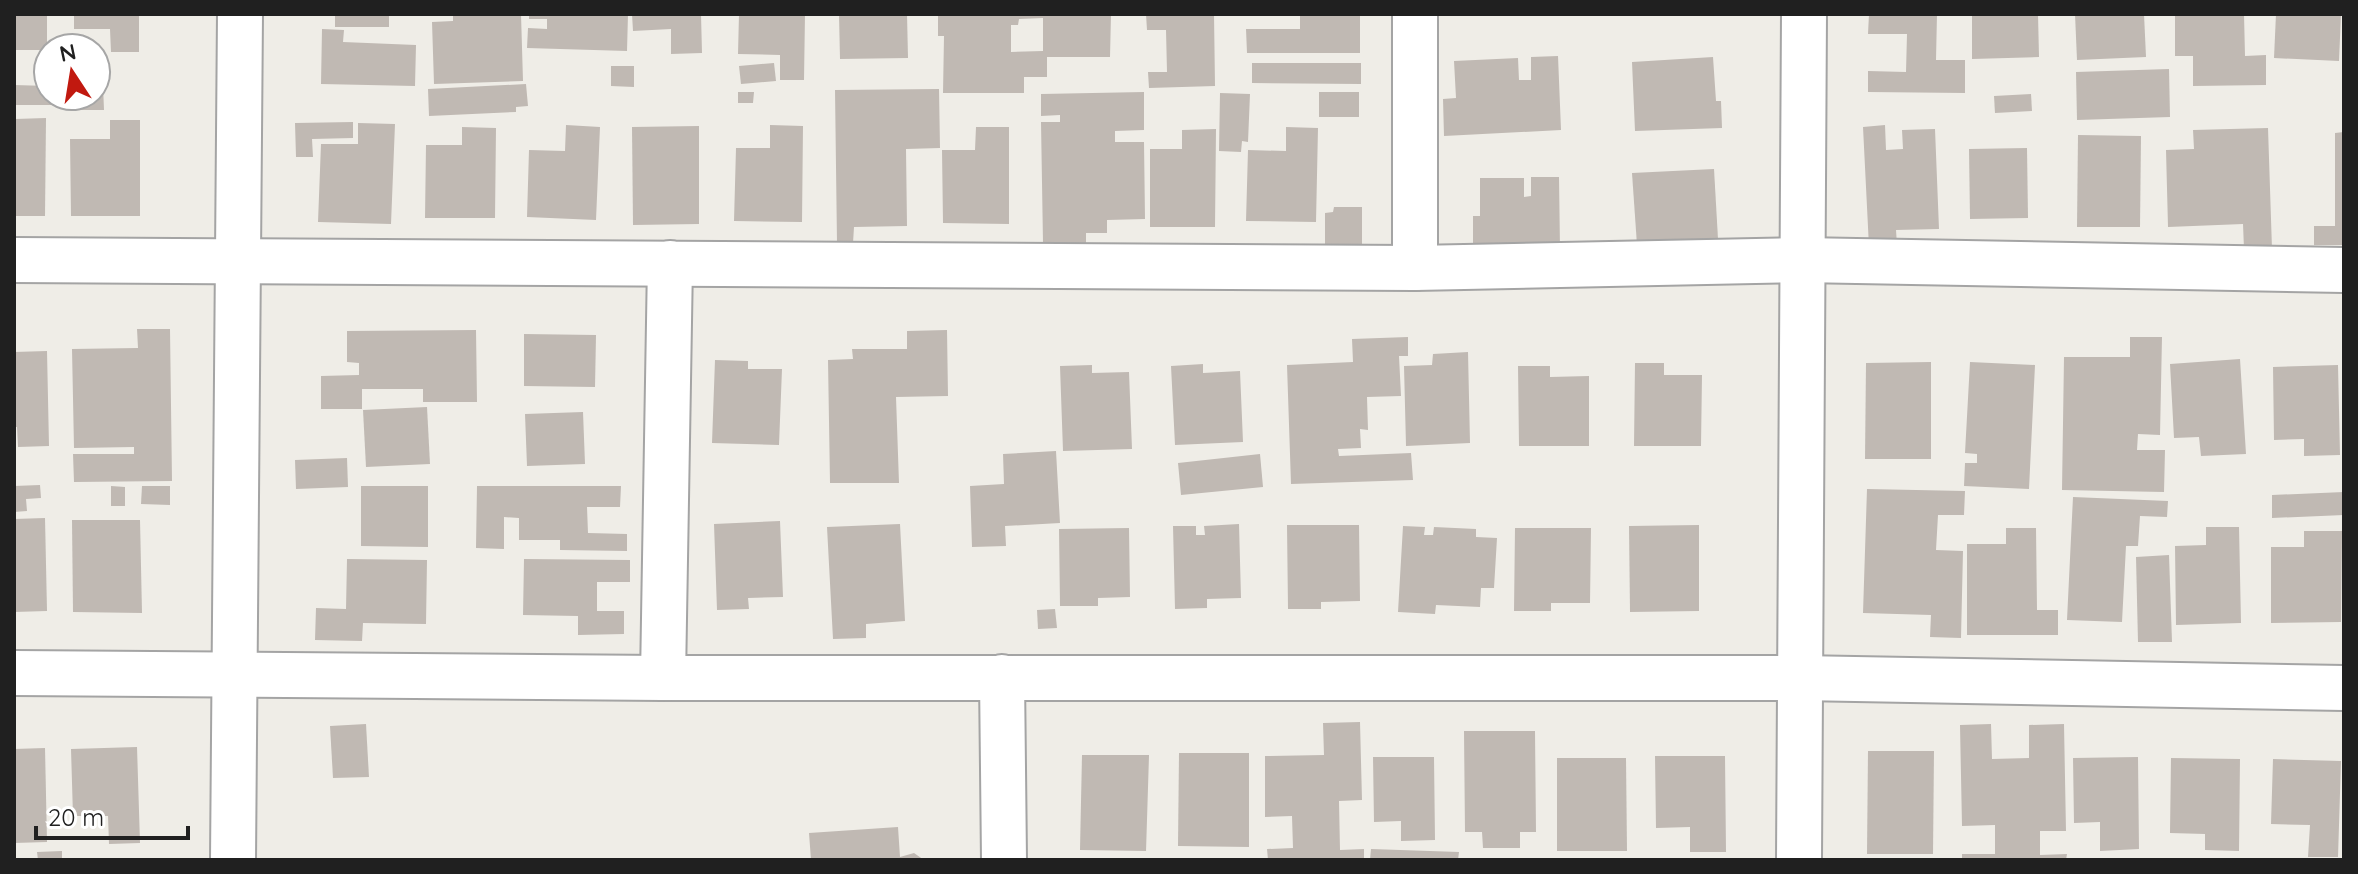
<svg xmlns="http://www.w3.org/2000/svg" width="2358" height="874" viewBox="0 0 2358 874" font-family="Quicksand,sans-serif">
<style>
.building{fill:#c0b9b3;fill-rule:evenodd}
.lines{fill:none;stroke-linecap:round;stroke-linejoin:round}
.minor-casing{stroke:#a4a4a4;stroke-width:48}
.minor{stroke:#fff;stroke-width:44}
</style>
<rect width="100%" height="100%" fill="#efede7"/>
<g class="building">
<rect x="14" y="14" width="33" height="36"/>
<path d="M74,14h65v38h-28l-1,-23h-36z"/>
<rect x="335" y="14" width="54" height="13"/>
<path d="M453,14h68l2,67 -89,3 -2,-62 21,-1z"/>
<path d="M529,14h99l-1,37 -100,-3 1,-20 19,1v-10h-18z"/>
<path d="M632,14h69l1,39 -31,1v-25l-38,2z"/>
<path d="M739,14h66l-1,66h-24v-25l-42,-1z"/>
<path d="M839,14h68l1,44 -68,1z"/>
<path d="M938,14h173l-1,43h-63v20h-23v16h-81l1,-57h-6zM1043,18v33l-32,1v-27h7l1,-6z"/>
<path d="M1146,14h68l1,72 -66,2 -1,-16h19l-1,-42h-19z"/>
<path d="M1300,14h60v39h-113l-1,-24h54z"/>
<path d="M1869,14h68l-1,46h29v33l-97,-1v-21l38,1 1,-38h-39z"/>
<path d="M1972,14h66l1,43 -67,2z"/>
<path d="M2075,14h69l2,43 -69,3z"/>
<path d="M2175,14h69l1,42 21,-1v30l-73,1v-30h-18z"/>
<path d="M2276,14h65l-2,47 -65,-3z"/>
<path d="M322,29l22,1 -1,12 73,3 -1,41 -94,-2z"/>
<path d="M1558,56l3,74 -117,6 -1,-37 13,-1 -2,-37 64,-3 1,22h12v-23z"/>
<path d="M1713,57l3,44h5l1,27 -87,3 -3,-69z"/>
<path d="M774,63l2,18 -35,3 -2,-18z"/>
<path d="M1252,63h109v21l-109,-1z"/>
<path d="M611,66h23v21l-23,-1z"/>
<path d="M2169,69l1,48 -93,3 -1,-48z"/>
<path d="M526,84l2,22 -12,1v5l-87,4 -1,-27z"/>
<path d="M14,85l34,1 4,19h-38z"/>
<path d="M96,85h7l1,25h-41v-14h33z"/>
<path d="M939,89l1,59 -34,1 1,77 -53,1 -1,16h-16l-2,-153z"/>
<path d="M738,92h16l-1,11h-15z"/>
<path d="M1144,92v38l-29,1v11h29l1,77 -38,1v13h-21v10h-43l-2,-121h19v-7l-19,1v-22z"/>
<rect x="1319" y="92" width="40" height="25"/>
<path d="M1220,93l30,1 -2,48 -6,-1 -1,11 -22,-1z"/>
<path d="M2031,94l1,17 -37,2 -1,-17z"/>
<path d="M46,118l-1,98h-31l1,-97z"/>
<path d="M110,120h30v96h-69l-1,-77h40z"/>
<path d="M353,122v16l-41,1 1,18h-17l-1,-34z"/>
<path d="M358,123l37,1 -4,100 -73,-2 3,-78h37z"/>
<path d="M566,125l34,2 -4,93 -69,-3 2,-67 36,1z"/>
<path d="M770,125l33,1 -1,96 -68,-1 2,-73h34z"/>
<path d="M1885,125l1,25 17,-1 -1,-19 33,-1 4,100 -43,1 1,15 -28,2 -6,-120z"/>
<path d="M699,126v98l-66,1 -1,-98z"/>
<path d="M462,127l34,1 -1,90h-70l1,-73h36z"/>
<path d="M976,127h33v97l-66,-1 -1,-73h33z"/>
<path d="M1286,127l32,1 -2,94 -70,-1 2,-71 38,1z"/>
<path d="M2268,128l4,121h-28l-1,-25 -75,3 -2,-77 28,-1 -1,-19z"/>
<path d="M1216,129l-1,98h-65v-78h32v-19z"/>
<path d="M2344,132v113h-30v-19h21v-93z"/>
<path d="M2078,135l63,1 -1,91h-63z"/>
<path d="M2027,148l1,70 -58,1 -1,-70z"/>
<path d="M1714,169l4,70 -81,6 -5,-72z"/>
<path d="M1531,177h28l1,72h-87v-33h7v-38h44v19l7,-1z"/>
<path d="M1334,207h28v37h-37v-31l8,-1z"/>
<path d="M137,329h33l2,152 -98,1 -1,-28h61v-7l-60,1 -2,-99 66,-1z"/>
<path d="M476,330l1,72h-54v-13h-61v20h-41v-33l38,-1v-12l-12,-1v-31z"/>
<path d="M947,330l1,66 -52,1 3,86h-69l-2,-123 25,-1 -1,-10h55v-18z"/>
<path d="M524,334l72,1 -1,52 -71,-1z"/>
<path d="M1408,337v19h-9l2,40 -34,1 1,33 -8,-1 1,19 -23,1 1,7 72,-3 2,27 -122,4 -4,-119 66,-3 -1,-23z"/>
<path d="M2130,337h32l-2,98 -22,-1 -1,16h28l-1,42 -102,-2 2,-133h66z"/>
<path d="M47,351l2,95 -31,1 -1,-20h-3v-75z"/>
<path d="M1468,352l2,91 -64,3 -2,-80 28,-1 1,-11z"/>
<path d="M2240,359l6,95 -45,2 -2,-19 -25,1 -4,-74z"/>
<path d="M715,360l33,1v8h34l-3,76 -67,-2z"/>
<path d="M1931,362v97h-66l1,-96z"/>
<path d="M1970,362l65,3 -6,124 -65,-3 1,-23h12v-9l-12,-1z"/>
<path d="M1635,363h29v12h38l-1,71h-67z"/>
<path d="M1203,364v9l37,-2 3,71 -68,3 -4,-79z"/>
<path d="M1092,365v8l37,-1 3,77 -69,2 -3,-85z"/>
<path d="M2338,365l2,90 -36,1v-17l-30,1 -1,-73z"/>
<path d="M1518,366h32v11l39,-1v70h-70z"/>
<path d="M427,407l3,57 -64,3 -3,-57z"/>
<path d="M583,412l2,52 -58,2 -2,-52z"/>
<path d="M1056,451l4,72 -55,3 1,20 -34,1 -2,-61 34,-2 -1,-30z"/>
<path d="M1260,454l3,33 -82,8 -3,-32z"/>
<path d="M347,458l1,29 -52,2 -1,-29z"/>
<path d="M40,485l1,13 -15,1 1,12 -13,1v-26z"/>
<path d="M111,486l14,1v19h-14z"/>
<path d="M142,486h28v19l-29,-1z"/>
<path d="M361,486h67v61l-67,-1z"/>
<path d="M477,486h144l-1,21h-33l1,26 39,1v17l-67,-1v-10h-41v-22l-15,-1v32l-28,-1z"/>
<path d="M1867,489l98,2 -1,24h-26l-2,35 27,1 -2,87 -31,-1 1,-22 -68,-2z"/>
<path d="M2344,492v23l-72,3v-23z"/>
<path d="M2073,497l95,4 -1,16 -27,-1 -2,30h-12l-4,76 -55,-2z"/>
<path d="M45,518l2,93 -33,1v-93z"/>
<path d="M72,520h68l2,93 -69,-1z"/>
<path d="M780,521l3,76 -35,1 1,11 -32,1 -3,-86z"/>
<path d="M900,524l5,97 -39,3v14l-33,1 -6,-112z"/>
<path d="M1239,524l2,74 -34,1v9l-32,1 -2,-83h23v9h9l-1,-9z"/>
<path d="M1287,525h72l1,76 -39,1v7h-33z"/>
<path d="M1699,525v86l-69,1 -1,-86z"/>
<path d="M1403,526l22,1 -1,8h9l1,-8 42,2v8l21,1 -3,50h-13l-1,19 -44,-2 -1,9 -37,-2z"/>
<path d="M2206,527h33l2,96 -65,2 -1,-79 31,-1z"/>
<path d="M1129,528l1,69 -32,1v8h-38l-1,-77z"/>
<path d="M1515,528h76l-1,75h-39v8h-37z"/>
<path d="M2006,528h30l1,82h21v25h-91v-91h39z"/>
<path d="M2304,531h38l-1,91 -70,1v-76h33z"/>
<path d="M2169,555l3,87h-34l-2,-85z"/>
<path d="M347,559l80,1 -1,64 -63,-1 -1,18 -47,-1 1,-32 30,1z"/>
<path d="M524,559l106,1v22h-33v29h27v23l-46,1v-19l-55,-1z"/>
<path d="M1055,609l2,19 -19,1 -1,-19z"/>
<path d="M1360,722l2,78 -23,1 1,49 24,-1v11h-96l-1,-11 26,-1 -1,-32 -27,1v-61l59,-1 -1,-32z"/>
<path d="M366,724l3,53 -36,1 -3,-52z"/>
<path d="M1991,724l1,35 37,-1v-33l35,-1 2,107h-26v24l27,-1 -1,6h-104v-6h33v-29l-33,1 -2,-101z"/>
<path d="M1464,731h71l1,101h-16v16h-37l-1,-16h-17z"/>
<path d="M137,747l3,96 -31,1 -1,-28h-35l-2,-67z"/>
<path d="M45,748l2,94 -33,1v-94z"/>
<path d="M1868,751h66l-1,103h-66z"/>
<path d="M1179,753h70v94l-71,-1z"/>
<path d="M1082,755h67l-3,96 -66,-1z"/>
<path d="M1655,756h70l1,96h-36v-25l-34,1z"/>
<path d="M1373,757h61l1,83 -34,1v-20l-27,1z"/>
<path d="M2138,757l1,92 -39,2v-29l-26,1 -1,-65z"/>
<path d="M1557,758h69l1,93h-70z"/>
<path d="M2171,758l69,1 -1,92 -34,-1v-16l-35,-1z"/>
<path d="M2273,759l68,2 -3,96h-30l2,-32 -39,-1z"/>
<path d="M898,827l2,30 14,-4 10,7h-113l-2,-27z"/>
<path d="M1371,849l88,3 -1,8h-88z"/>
<path d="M62,851v9h-24l-1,-8z"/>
</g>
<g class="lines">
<g class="minor-casing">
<g id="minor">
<path d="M1415,14v254"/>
<path d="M14,260l1401,8 387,-8 542,10"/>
<path d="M14,673l649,5h1137l544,10"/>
<path d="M1002,677l2,183"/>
<path d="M663,678l7,-415"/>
<path d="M233,860l7,-846"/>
<path d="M1799,860l5,-846"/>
</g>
</g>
<use href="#minor" class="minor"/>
</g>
<rect width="2358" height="874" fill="none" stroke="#202020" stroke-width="32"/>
<g transform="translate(72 72) rotate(348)"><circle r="38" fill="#ffffff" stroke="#a6a6a6" stroke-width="2"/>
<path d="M0-6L14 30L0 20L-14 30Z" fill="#c1190f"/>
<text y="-12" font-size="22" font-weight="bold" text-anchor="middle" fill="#202020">N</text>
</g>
<path d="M36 826v12h152v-12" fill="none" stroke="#202020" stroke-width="4"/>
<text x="48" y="826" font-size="24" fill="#202020" stroke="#ffffff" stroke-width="6" paint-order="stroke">20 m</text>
</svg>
